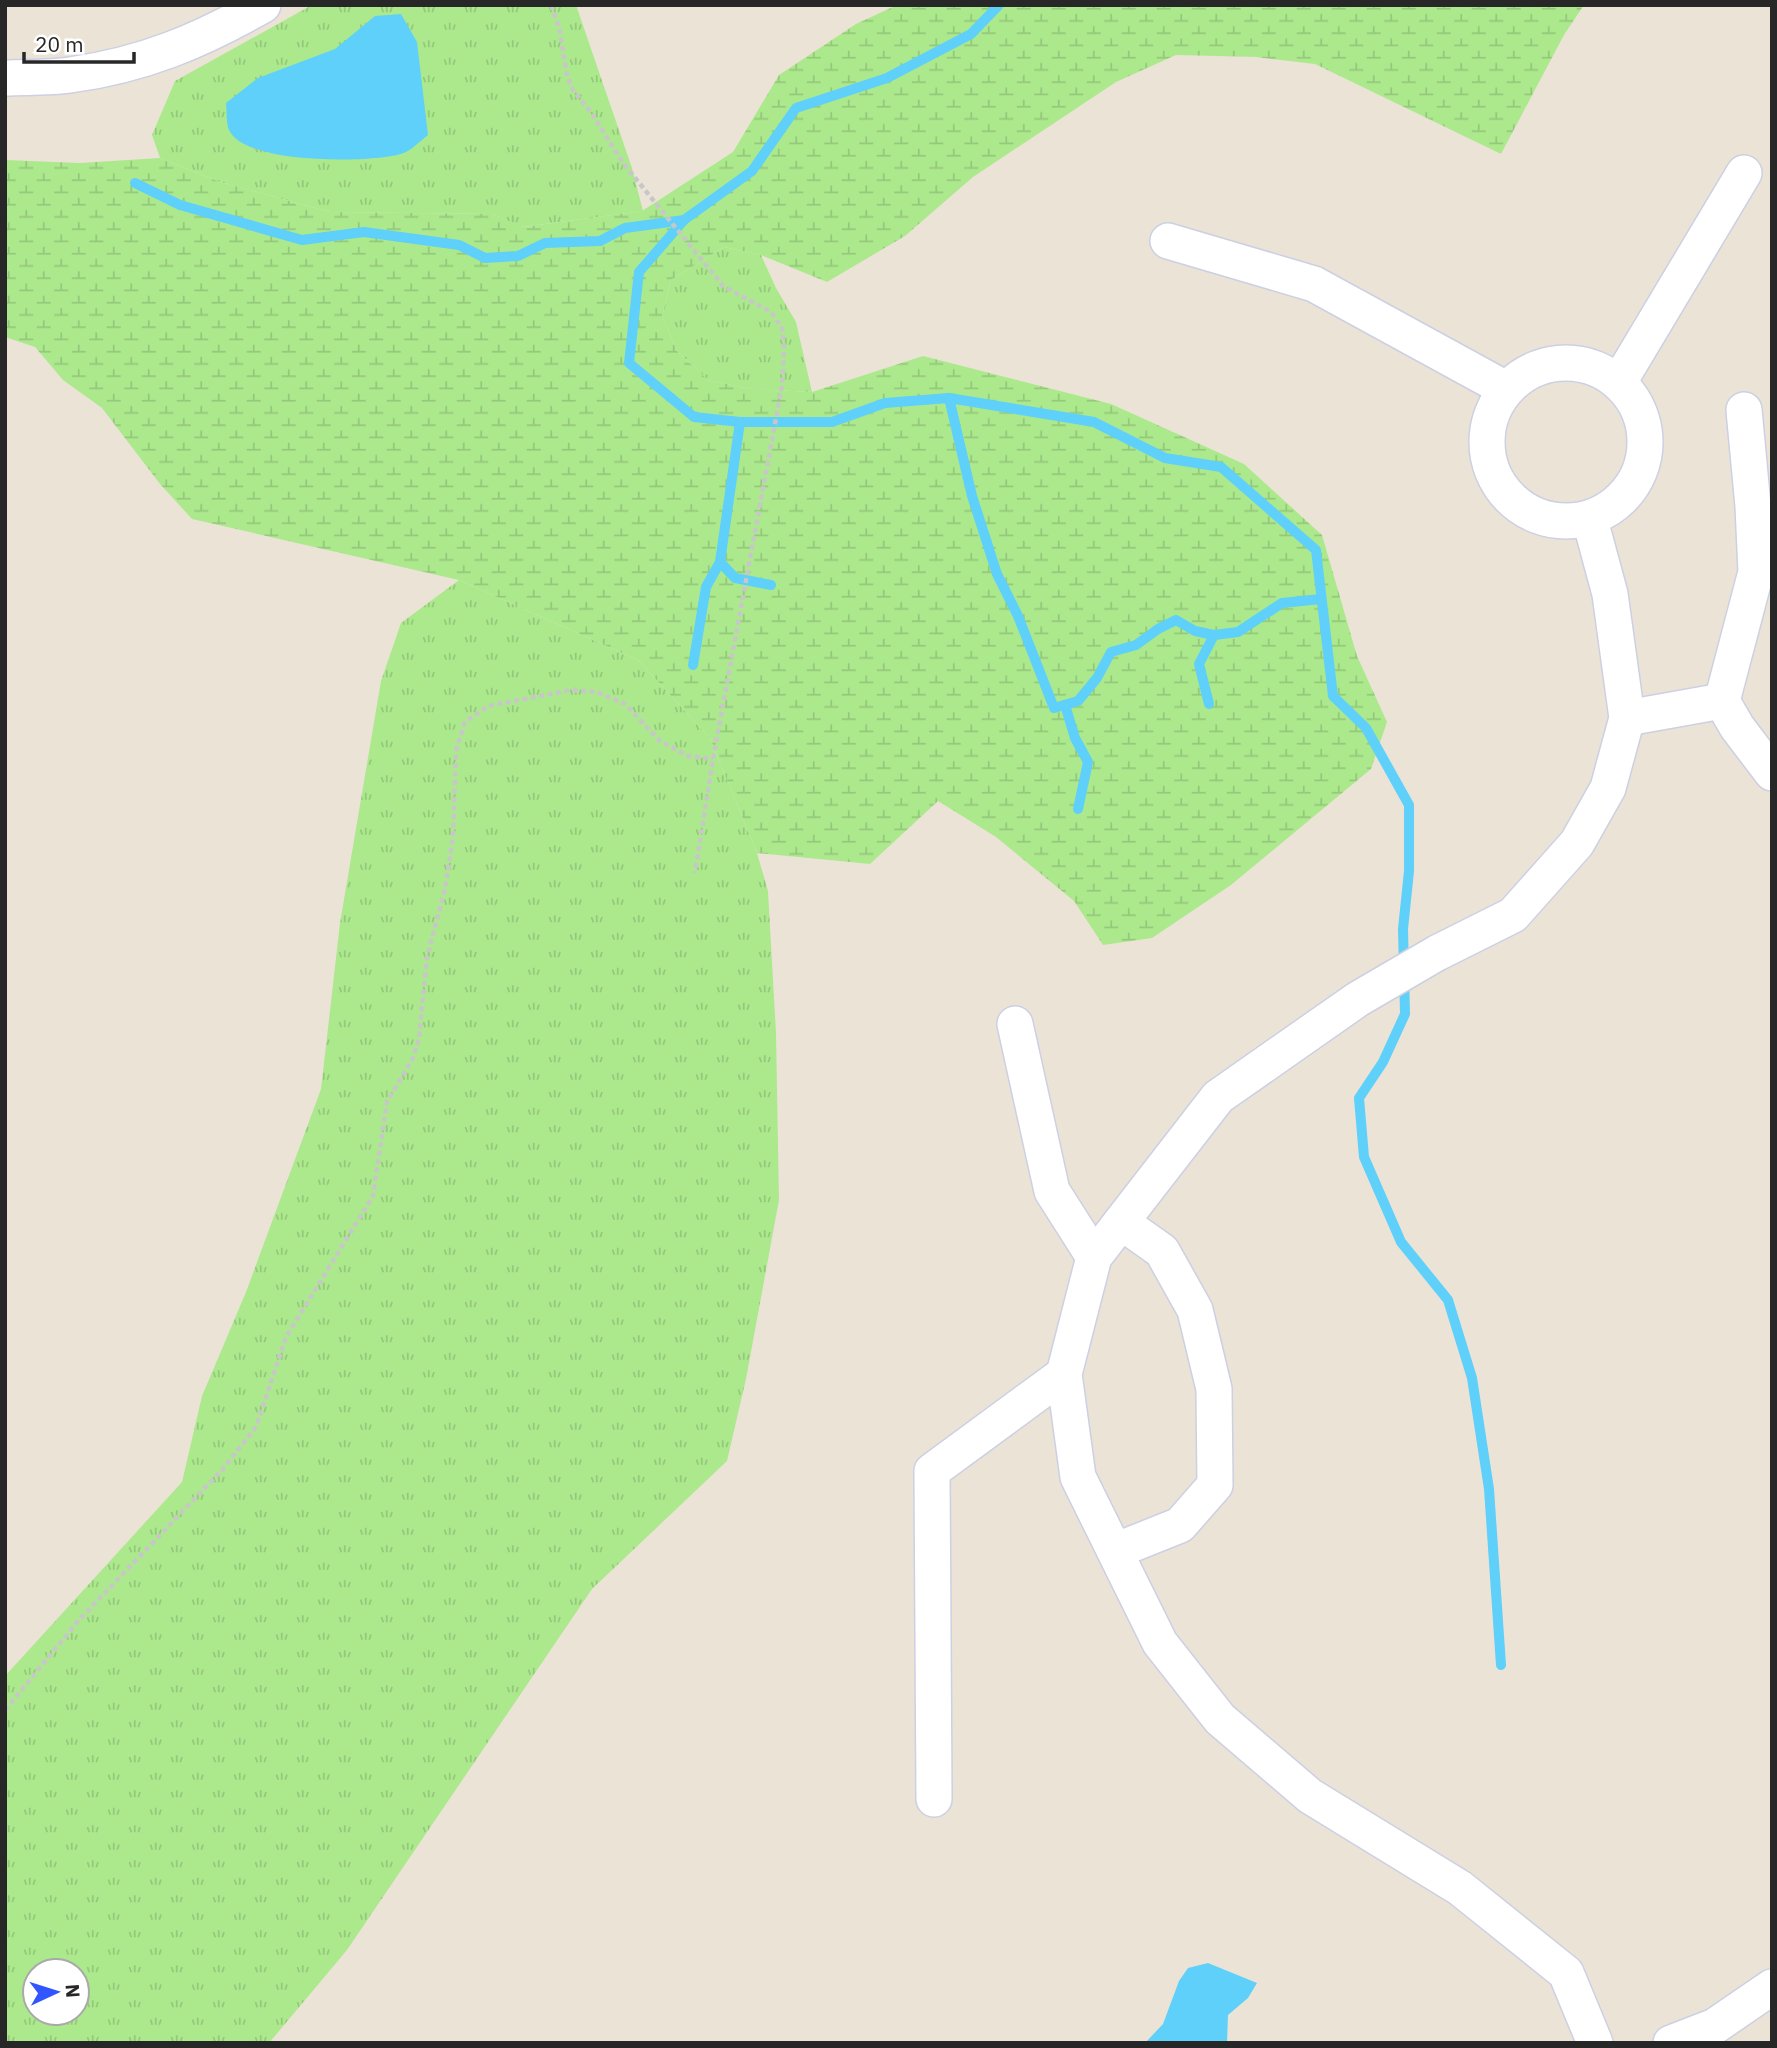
<svg xmlns="http://www.w3.org/2000/svg" width="1777" height="2048" viewBox="0 0 1777 2048" font-family="'IBM Plex Sans',sans-serif">
<style>
.grass{fill:url(#grass-tufts);fill-rule:evenodd}
.wetland{fill:url(#wetland-marsh)}
.water{fill:#5ed0fa}
.lines{fill:none;stroke-linecap:round;stroke-linejoin:round}
.stream{stroke:#5ed0fa;stroke-width:10}
.minor-casing{stroke:#ccd0e3;stroke-width:38}
.path{stroke:#c7c7c7;stroke-width:4.5;stroke-dasharray:5 3.5;stroke-linecap:butt}
.minor{stroke:#fff;stroke-width:35}
</style>
<defs>
<pattern id="grass-tufts" width="24" height="20" patternUnits="userSpaceOnUse" patternTransform="scale(1.75)"><rect width="24" height="20" fill="#ace98d"/><path d="M3 7l-1-3M5 7V3M7 7l1-3M15 17l-1-3M17 17v-4M19 17l1-3" fill="none" stroke="#94c87a"/></pattern>
<pattern id="wetland-marsh" width="20" height="14" patternUnits="userSpaceOnUse" patternTransform="scale(1.75)"><rect width="20" height="14" fill="#ace98d"/><path d="M1 5h8M5 5V1M11 12h8M15 12V8" fill="none" stroke="#94c87a"/></pattern>
</defs>
<rect width="100%" height="100%" fill="#ece3d7"/>
<g class="grass">
<path d="M312,5h264l56,163 11,43 -121,16 -30,-13 -162,-2 -110,-30 -60,-24 -8,-23 23,-54z"/>
<path d="M724,247l37,8 15,33 20,34 16,70 -61,-3 -43,-9 -31,-29 -15,-35 9,-36z"/>
<path d="M459,580l179,80 72,78 47,115 11,38 8,142 3,167 -33,179 -19,82 -135,128 -245,361 -78,93h-264v-367l177,-194 20,-86 44,-104 75,-203 19,-166 41,-242 20,-58zM35,1971h42v42h-42z"/>
</g>
<path class="wetland" d="M897,5h687l-20,30 -63,119 -186,-90 -59,-7 -80,-2 -60,27 -143,95 -68,59 -78,46 -66,-27 -37,-8 -53,33 -9,36 15,35 31,29 43,9 61,3 111,-36 188,48 133,60 78,71 35,121 30,66 -16,47 -140,116 -79,53 -49,7 -29,-44 -78,-64 -58,-36 -68,63 -113,-11 -47,-115 -72,-78 -179,-80 -267,-61 -32,-35 -58,-76 -39,-28 -28,-33 -30,-10v-177l75,3 80,-5 60,24 110,30 162,2 31,13 119,-16 91,-59 46,-77 77,-51z"/>
<g class="water">
<path d="M401,14l16,28 11,93c-8,6 -18,17 -27,19 -32,9 -156,11 -172,-24 -3,-7 -2,-19 -3,-27l32,-25 77,-29 40,-33z"/>
<path d="M1208,1963l49,20 -9,15 -20,17 -1,28h-82l18,-19 16,-43 9,-13z"/>
</g>
<g class="lines">
<g class="stream">
<path d="M999,5l-28,29 -84,44 -91,30 -44,63 -68,49 -45,52 -10,91 65,54 46,5h92l53,-19 64,-5 145,24 71,36 56,9 95,83 17,146 33,32 43,77v66l-6,58 2,85 -22,48 -24,36 5,59 37,85 47,58 24,78 17,111 12,176"/>
<path d="M135,183l45,22 122,35 62,-8 95,13 26,13 33,-2 27,-13 55,-2 25,-13 59,-8"/>
<path d="M949,398l23,98 25,78 21,42 36,92 24,-7 19,-23 14,-26 25,-7 22,-16 18,-9 19,11 19,4 24,-3 44,-29 39,-4"/>
<path d="M720,562l15,16 36,7"/>
<path d="M693,665l13,-78 14,-25 20,-140"/>
<path d="M1209,704l-10,-40 15,-29"/>
<path d="M1065,705l10,33 13,24 -10,47"/>
</g>
<g class="minor-casing">
<g id="minor">
<path d="M5,78c22,-1 44,0 65,-3 73,-10 130,-34 193,-70"/>
<path d="M1168,241l146,43 192,105"/>
<circle cx="1566" cy="442" r="79"/>
<path d="M1619,382l125,-209"/>
<path d="M1590,520l20,74 17,124 -19,70 -31,55 -64,72 -76,38 -79,46 -140,98 -124,160 -30,117 14,103 82,166 60,76 90,77 150,92 106,85 29,70"/>
<path d="M1722,701l34,-129 -3,-66 -9,-96"/>
<path d="M1627,718l95,-17 15,26 35,46"/>
<path d="M1015,1024l37,167 42,66"/>
<path d="M1115,1551l65,-26 35,-40 -1,-96 -19,-79 -33,-59 -41,-29"/>
<path d="M934,1799l-2,-328 132,-97"/>
<path d="M1671,2043l44,-17 57,-39"/>
</g>
</g>
<g class="path">
<path d="M551,5l8,22 8,49 6,14 19,24 31,49 100,123 48,26 11,16 2,19 -2,39 -69,373 -18,114"/>
<path d="M5,1710l74,-90 143,-150 34,-43 30,-90 87,-141 14,-94 26,-44 6,-20 8,-81 18,-68 8,-52 3,-86 9,-29 23,-16 83,-16 26,2 28,12 35,37 28,15 25,3"/>
</g>
<use href="#minor" class="minor"/>
</g>
<rect width="1777" height="2048" fill="none" stroke="#272727" stroke-width="14"/>
<g transform="translate(56 1992) rotate(86)"><circle r="33" fill="#ffffff" stroke="#a9a9a9" stroke-width="2"/>
<path d="M0-5L12 26L0 18L-12 26Z" fill="#3156ff"/>
<text y="-10" font-size="19" font-weight="bold" text-anchor="middle" fill="#272727">N</text>
</g>
<path d="M24 52v10h110v-10" fill="none" stroke="#272727" stroke-width="3.5"/>
<text x="35" y="52" font-size="21" fill="#272727" stroke="#ffffff" stroke-width="5" paint-order="stroke">20 m</text>
</svg>
